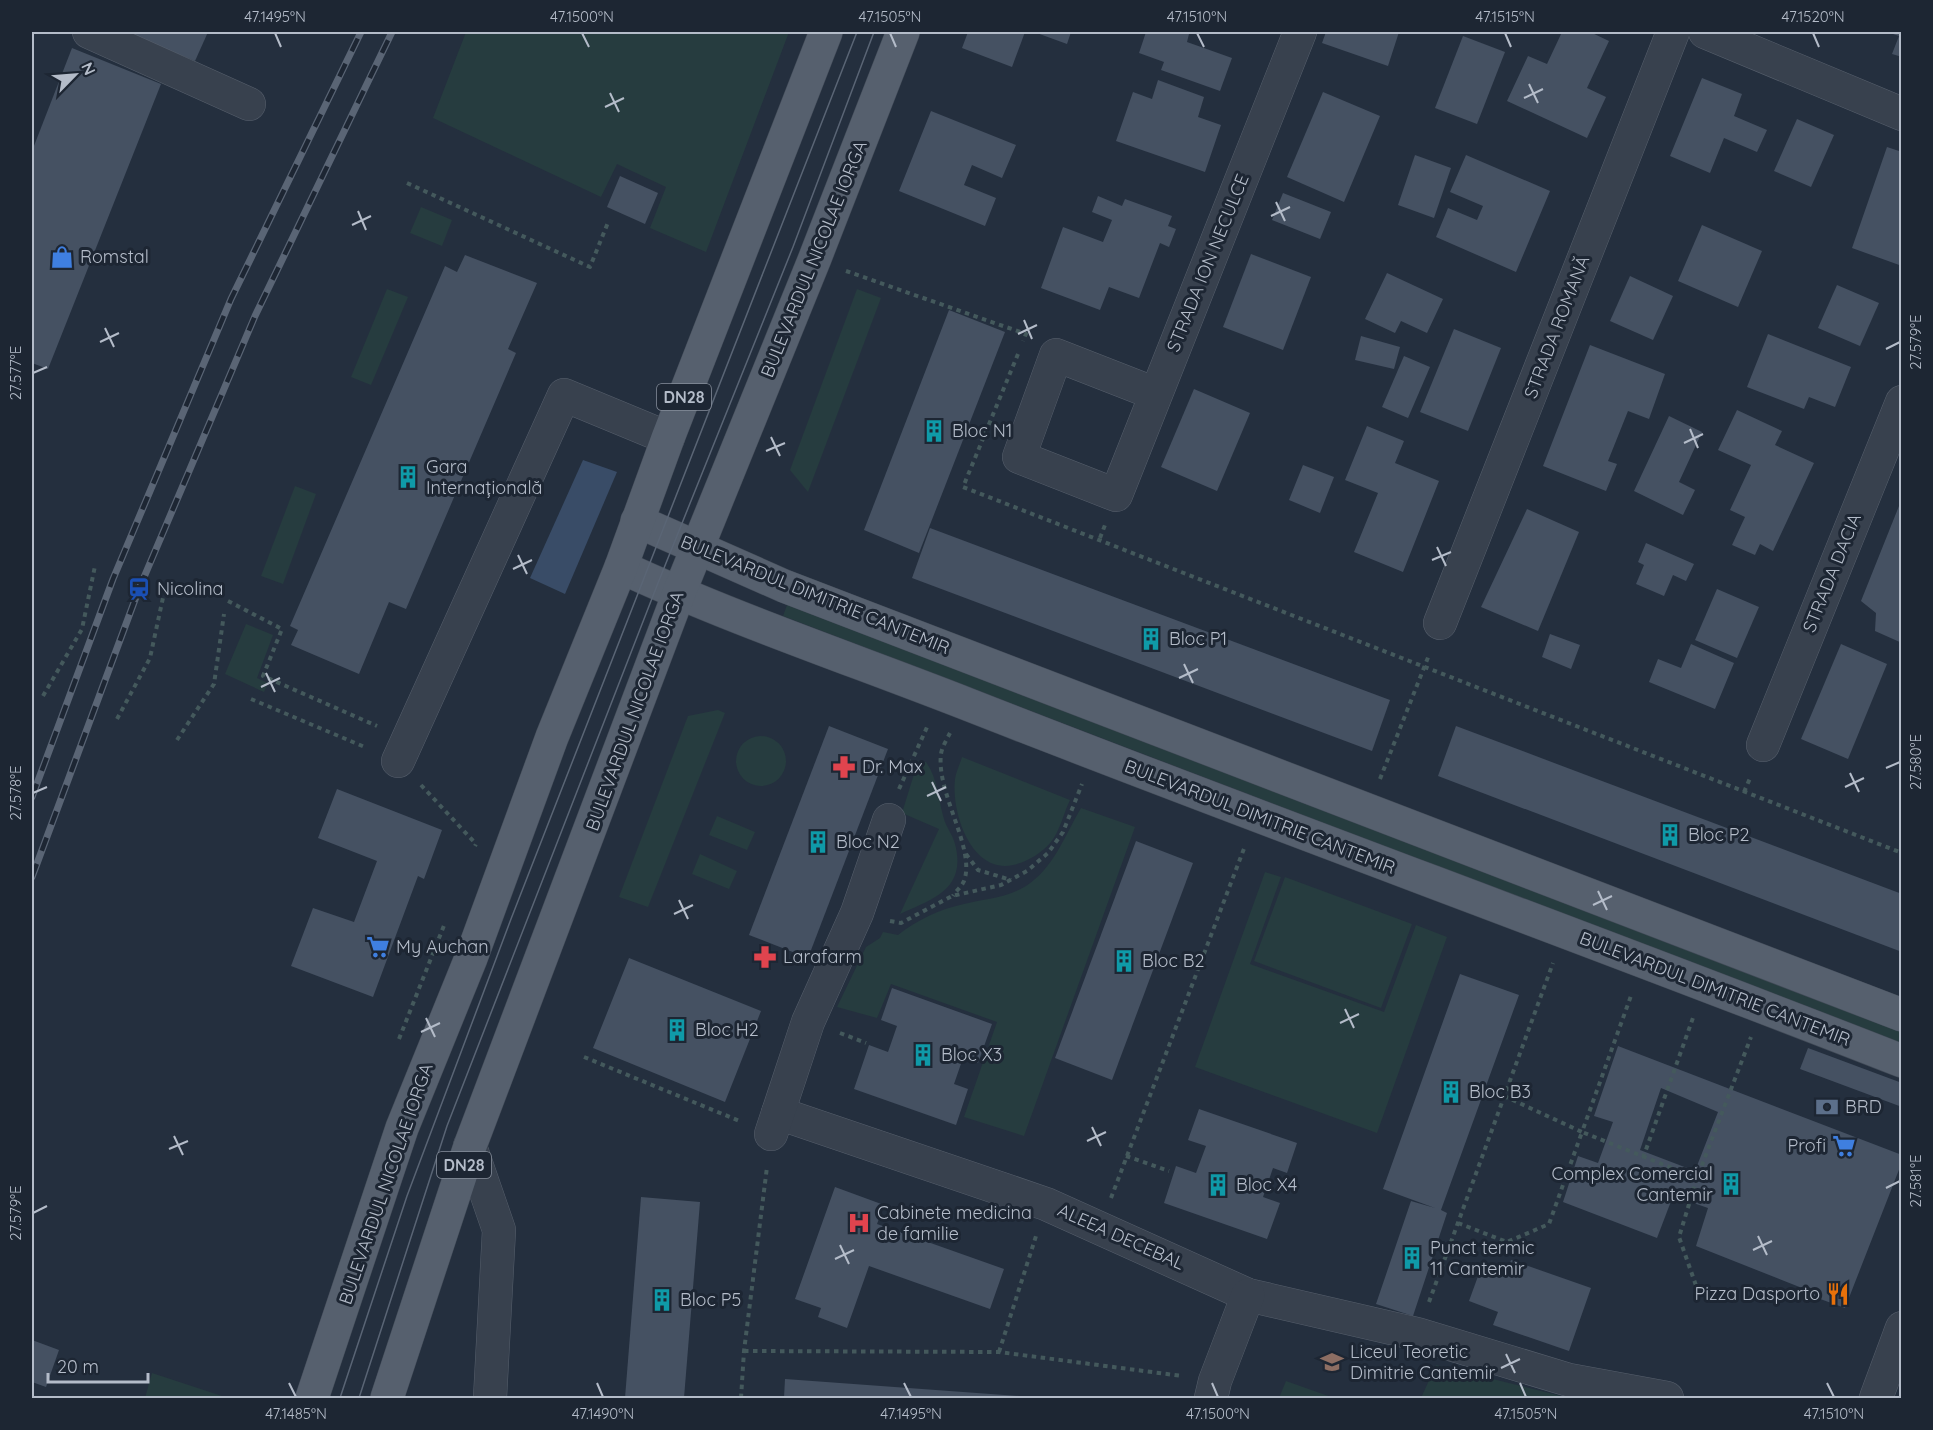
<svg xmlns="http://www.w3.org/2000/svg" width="1933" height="1430" viewBox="0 0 1933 1430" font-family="Quicksand,sans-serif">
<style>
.green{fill:#263c3f}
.water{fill:#394c67}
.building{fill:#455162;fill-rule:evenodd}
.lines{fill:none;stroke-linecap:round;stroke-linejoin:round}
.minor-casing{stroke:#565f6c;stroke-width:34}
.major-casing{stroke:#414a57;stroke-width:34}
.path{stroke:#44595c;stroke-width:4;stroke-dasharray:4.5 4.5;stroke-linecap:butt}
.minor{stroke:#38414e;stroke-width:33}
.major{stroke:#56606e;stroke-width:33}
.tram{stroke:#5a6575;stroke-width:1.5}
.rail-casing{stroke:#5a6575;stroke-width:7}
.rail{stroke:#1d2633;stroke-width:4.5;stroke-dasharray:14;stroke-linecap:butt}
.ticks{fill:none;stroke:#b4bcc9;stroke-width:2}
.labels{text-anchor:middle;stroke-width:6;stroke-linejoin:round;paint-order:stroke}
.shield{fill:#1d2633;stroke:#878f9c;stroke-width:1.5}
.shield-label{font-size:16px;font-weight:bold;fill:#b4bcc9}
.poi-label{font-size:18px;fill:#b4bcc9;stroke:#1d2633;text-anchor:start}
.street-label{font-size:18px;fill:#b4bcc9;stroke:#1d2633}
.neatline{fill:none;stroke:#b4bcc9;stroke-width:2}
.ticks-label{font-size:15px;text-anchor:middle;fill:#b4bcc9}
</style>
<rect width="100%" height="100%" fill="#242f3e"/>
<g class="green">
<path d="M466,32h323l-83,220 -56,-24 16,-41 -49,-23 -16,33 -168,-79z"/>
<path d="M421,207l31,13 -10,26 -32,-13z"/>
<path d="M387,289l21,8 -37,88 -20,-8z"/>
<path d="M857,289l24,9 -73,194 -18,-22z"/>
<path d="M295,486l21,8 -33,90 -22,-8z"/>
<path d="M787,605l1114,424v15l-1118,-428z"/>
<path d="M246,624l27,11 -16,43 11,5 -4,9 -39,-18z"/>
<path d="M718,710l7,3 -77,194 -29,-10 69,-181z"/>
<circle cx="761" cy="761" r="25"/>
<path d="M962,757l108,43c-6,12 -10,31 -19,42 -9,11 -24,20 -38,23 -42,9 -62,-53 -58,-86 1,-7 5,-15 7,-22z"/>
<path d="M918,761l8,1c12,17 12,37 18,57 2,8 9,16 11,25 12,45 -22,55 -55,70l39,-85 -37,-16z"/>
<path d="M1081,808l54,19 -111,309 -60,-19 33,-95 -106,-38 -14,34 -40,-11 29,-60 14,-9 3,-6 15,3c19,-15 42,-26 66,-31 21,-5 43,-6 62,-18 28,-18 39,-51 55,-78z"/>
<path d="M717,816l38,16 -8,18 -38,-15z"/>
<path d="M700,854l37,17 -8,18 -37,-15z"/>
<path d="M1265,872l16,5 -31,87 134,48 32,-87 31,12 -70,196 -182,-66z"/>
<path d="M1285,877l127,47 -31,84 -127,-47z"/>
<path d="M1436,1365l133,33h-148z"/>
<path d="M152,1373l76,25h-83z"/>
<path d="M1286,1381l48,17h-55z"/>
</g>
<path class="water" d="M583,460l34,12 -52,122 -35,-16z"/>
<g class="building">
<path d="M125,32h83l-13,29z"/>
<path d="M968,32h57l-13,35 -50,-19z"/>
<path d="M1034,32h37l-4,12z"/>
<path d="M1146,32h37l6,2 -2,8 45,16 -12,33 -59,-21 3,-8 -25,-9z"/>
<path d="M1326,32h73l-11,34 -66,-23z"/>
<path d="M1562,32h28l19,9 -22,47 19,9 -19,41 -80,-37 21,-45 19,8z"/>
<path d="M1887,32h15v25l-10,-3 7,-18z"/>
<path d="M1463,36l42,16 -28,72 -42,-16z"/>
<path d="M72,48l89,36 -113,285 -16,-6v-212z"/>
<path d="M1702,78l40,16 -8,22 33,14 -10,22 -33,-14 -14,35 -40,-17z"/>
<path d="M1158,80l46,17 -6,20 23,8 -16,47 -89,-31 17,-49 19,7z"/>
<path d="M1323,92l57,24 -36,86 -57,-25z"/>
<path d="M931,111l85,34 -14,33 -30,-13 -8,20 32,13 -11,28 -86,-35z"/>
<path d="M1797,119l37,16 -23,52 -37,-16z"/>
<path d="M1887,147l15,5v114l-50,-18z"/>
<path d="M1415,155l36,13 -17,50 -36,-13z"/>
<path d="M1466,155l84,36 -34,81 -80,-35 12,-29 29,12 6,-14 -33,-14z"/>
<path d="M620,176l38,17 -13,31 -38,-17z"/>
<path d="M1283,193l48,19 -11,27 -48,-19z"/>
<path d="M1098,196l24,10 3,-7 47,17 -4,10 8,3 -7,18 -9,-4 -21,55 -30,-11 -9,23 -59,-22 22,-61 40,15 9,-22 -20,-8z"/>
<path d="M1702,225l60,26 -24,56 -60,-26z"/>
<path d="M1251,254l60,23 -28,73 -60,-23z"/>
<path d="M465,255l72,28 -29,66 8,4 -110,256 -17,-7 -30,72 -68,-29 7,-15 -8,-4 155,-360 12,6z"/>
<path d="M1387,273l56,26 -16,34 -26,-12 -6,12 -30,-14z"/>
<path d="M1630,276l43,20 -20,44 -43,-19z"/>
<path d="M1837,285l42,18 -19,43 -42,-18z"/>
<path d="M949,310l56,22 -86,221 -55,-23z"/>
<path d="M1454,329l47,19 -33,83 -48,-19z"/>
<path d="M1768,334l83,33 -16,40 -26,-10 -5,12 -57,-22z"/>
<path d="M1361,336l39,11 -6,22 -39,-9z"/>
<path d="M1590,345l75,29 -16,45 -21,-8 -20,50 9,3 -11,27 -63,-25z"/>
<path d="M1404,356l26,11 -22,51 -26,-11z"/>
<path d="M1194,389l56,24 -33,78 -56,-24z"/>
<path d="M1737,410l45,21 -7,14 39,18 -41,88 -13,-7 -5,11 -23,-10 13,-28 -15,-7 21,-45 -33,-15z"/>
<path d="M1669,416l33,16 -23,50 16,8 -12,25 -49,-24z"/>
<path d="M1367,426l37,15 -9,22 44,18 -36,91 -49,-20 24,-59 -33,-13z"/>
<path d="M1303,465l31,12 -14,36 -31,-13z"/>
<path d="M1899,506l3,2v135l-27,-12 1,-18 -15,-12z"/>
<path d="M1527,509l52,23 -41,99 -57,-24z"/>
<path d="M930,528l460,172 -18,51 -460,-173z"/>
<path d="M1646,543l48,21 -8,17 -13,-6 -9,21 -28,-12 8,-19 -6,-3z"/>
<path d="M1717,589l42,18 -22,51 -42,-18z"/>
<path d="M1550,634l30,11 -9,24 -29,-12z"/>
<path d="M1691,644l43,19 -19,46 -66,-27 9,-23 23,9z"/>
<path d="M1841,644l46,20 -39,95 -47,-20z"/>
<path d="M829,726l59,23 -80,209 -59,-23z"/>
<path d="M1456,726l446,168v58l-464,-176z"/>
<path d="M337,789l105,41 -18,49 -6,-3 -45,121 -82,-31 22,-58 41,14 23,-61 -59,-23z"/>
<path d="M1136,841l57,22 -81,217 -57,-22z"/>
<path d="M629,958l132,53 -36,91 -132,-54z"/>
<path d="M1460,974l59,21 -78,215 6,3 -34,103 -37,-12 35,-103 24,7 -52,-19z"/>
<path d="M892,988l100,36 -14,39 -15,-5 -9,26 14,5 -12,36 -102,-36 15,-44 19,7 9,-26 -16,-6z"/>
<path d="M1618,1046l284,109v7l-57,146 -44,-16 1,-4 -106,-42 12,-38 -35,-12 -16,42 -94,-36 15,-46 20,7 15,-41 -19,-6zM1661,1088l57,24 -23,59 -55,-21z"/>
<path d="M1808,1048l94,35v24l-102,-38z"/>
<path d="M1199,1109l98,34 -10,30 -14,-5 -10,29 17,6 -13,36 -103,-36 12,-37 20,7 10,-27 -18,-6z"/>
<path d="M835,1187l49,18 -7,19 127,45 -14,40 -121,-43 -22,62 -29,-11 3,-9 -26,-9z"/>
<path d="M641,1197l59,5 -16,196h-59z"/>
<path d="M1511,1260l80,28 -22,63 -76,-26 5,-13 -29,-11 12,-33 24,9z"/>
<path d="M32,1340l27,10 -13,37 -14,-5z"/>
<path d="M785,1379l247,18v1h-248z"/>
</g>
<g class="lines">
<g class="minor-casing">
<g id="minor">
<path d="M89,32l160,72"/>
<path d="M1705,32l197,82"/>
<path d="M1156,394l-100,-39 -37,102 97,38 184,-463"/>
<path d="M1440,623l233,-591"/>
<path d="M1763,745l139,-343"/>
<path d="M398,761l166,-366 104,43"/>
<path d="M778,1113l268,91 202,91 169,39 152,46 98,18"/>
<path d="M771,1134l37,-112 49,-109 32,-93"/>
<path d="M470,1146l29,84 -9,168"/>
<path d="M1211,1398l4,-17 33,-86"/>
<path d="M1876,1398l26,-70"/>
</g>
</g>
<g class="major-casing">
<g id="major">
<path d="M637,521l147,65 1118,429"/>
<path d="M621,567c112,52 231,92 346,137 311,122 624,235 935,357"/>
<path d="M312,1398l90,-270 69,-170 81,-221 69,-170 47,-129 158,-406"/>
<path d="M387,1398l83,-252 209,-553 136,-335 88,-226"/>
</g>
</g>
<g class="path">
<path d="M407,183l183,84 19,-47"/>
<path d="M846,271l180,63 -3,7"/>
<path d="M1018,354l-55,133 939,366"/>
<path d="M1100,538l5,-13"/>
<path d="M228,601l54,28 -19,47 114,50"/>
<path d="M43,696l39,-67 13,-63"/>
<path d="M251,699l116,49"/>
<path d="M117,719l33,-61 14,-65"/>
<path d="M950,733c-3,6 -8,14 -9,21 -5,39 35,95 23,127 -2,5 -8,10 -11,15"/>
<path d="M177,740l37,-56 10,-70"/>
<path d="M1380,779l49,-124"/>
<path d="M421,785l55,59 -1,2"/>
<path d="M899,789l29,-64"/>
<path d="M1744,792l7,-16"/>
<path d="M966,854l12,16 33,10"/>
<path d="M890,921l11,2 51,-27 49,-11 26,-14 21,-18 15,-21 19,-48"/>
<path d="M840,1033l26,10"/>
<path d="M399,1039l46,-116"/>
<path d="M584,1057l158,65"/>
<path d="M1504,1096l78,36 50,-139"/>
<path d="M1126,1156l43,15"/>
<path d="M1643,1158l51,-143"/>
<path d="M1697,1178l-18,59 21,60"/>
<path d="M1111,1198l134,-352"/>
<path d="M1458,1223l49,19 42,-18 33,-92 115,46 54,-141"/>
<path d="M1429,1302l124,-339"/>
<path d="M744,1351l255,1 183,24"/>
<path d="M999,1352l37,-116"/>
<path d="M741,1398l3,-47 23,-184"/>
</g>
<use href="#minor" class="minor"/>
<use href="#major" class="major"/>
<g class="tram">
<path d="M340,1398l67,-202 104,-277 346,-887"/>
<path d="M359,1398l88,-272 211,-543 135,-336 81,-215"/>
</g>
<g class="rail-casing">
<g id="rail">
<path d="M32,797l81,-218 118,-280 130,-267"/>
<path d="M32,877l107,-288 116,-273 137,-284"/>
</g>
</g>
<use href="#rail" class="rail"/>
</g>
<path class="ticks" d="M275,33l6,14M582,33l7,14M890,33l6,14M1197,33l7,14M1505,33l6,14M1813,33l6,14M1529,84l9,19M610,93l9,19M1524,98l19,-9M605,107l19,-9M1276,202l9,19M358,211l8,19M1271,216l19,-9M352,225l19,-9M1024,320l8,19M105,328l9,19M1018,334l19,-9M100,342l19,-9M1886,349l14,-7M33,373l14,-6M1690,429l8,19M771,437l9,19M1684,443l19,-9M766,451l19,-8M1437,547l9,19M518,555l9,19M1432,560l19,-8M513,569l19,-9M1184,664l9,19M266,673l9,19M1179,678l19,-9M261,687l19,-9M1886,768l14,-6M1850,773l9,19M932,782l9,19M1845,787l19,-9M33,793l14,-6M927,796l19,-9M1598,891l9,19M679,900l9,19M1593,905l19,-9M674,914l19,-9M1345,1009l9,19M426,1018l9,19M1340,1023l19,-9M421,1032l19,-9M1092,1127l9,19M174,1136l9,19M1087,1141l19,-9M169,1149l19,-8M1886,1188l14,-7M33,1213l14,-7M1758,1236l9,19M840,1245l9,19M1753,1250l19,-9M835,1259l19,-9M1506,1354l9,19M1501,1368l19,-9M289,1383l7,14M597,1383l6,14M904,1383l7,14M1212,1383l6,14M1520,1383l6,14M1827,1383l7,14"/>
<defs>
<g id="shop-bare" transform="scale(1.8)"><path d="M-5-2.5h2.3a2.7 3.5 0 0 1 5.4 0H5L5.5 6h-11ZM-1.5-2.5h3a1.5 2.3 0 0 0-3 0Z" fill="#3f7fe0" stroke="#1d2633" stroke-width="2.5" paint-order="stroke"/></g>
<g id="building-bare" transform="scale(1.8)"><path d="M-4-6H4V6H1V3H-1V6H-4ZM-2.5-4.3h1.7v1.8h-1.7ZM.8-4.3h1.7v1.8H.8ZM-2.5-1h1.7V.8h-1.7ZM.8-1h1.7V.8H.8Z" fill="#0f9aa8" stroke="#1d2633" stroke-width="2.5" paint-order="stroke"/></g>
<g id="station-bare" transform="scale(1.8)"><path d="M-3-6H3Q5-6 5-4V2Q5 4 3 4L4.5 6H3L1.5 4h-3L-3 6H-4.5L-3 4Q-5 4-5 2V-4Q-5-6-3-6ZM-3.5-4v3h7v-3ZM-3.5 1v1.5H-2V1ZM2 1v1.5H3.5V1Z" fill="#1a4fb4" stroke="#1d2633" stroke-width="2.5" paint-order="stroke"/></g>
<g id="pharmacy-bare" transform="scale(1.8)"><path d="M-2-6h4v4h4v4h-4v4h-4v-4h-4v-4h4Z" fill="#e0444e" stroke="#1d2633" stroke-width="2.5" paint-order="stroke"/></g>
<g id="supermarket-bare" transform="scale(1.8)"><path d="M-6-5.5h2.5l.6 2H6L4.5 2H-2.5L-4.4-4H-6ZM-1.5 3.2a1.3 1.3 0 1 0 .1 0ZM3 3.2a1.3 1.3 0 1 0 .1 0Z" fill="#3f7fe0" stroke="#1d2633" stroke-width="2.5" paint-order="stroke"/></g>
<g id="bank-bare" transform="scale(1.8)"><path d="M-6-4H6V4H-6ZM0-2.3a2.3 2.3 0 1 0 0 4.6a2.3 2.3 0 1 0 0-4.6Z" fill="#5c6f8a" stroke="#1d2633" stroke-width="2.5" paint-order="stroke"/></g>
<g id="hospital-bare" transform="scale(1.8)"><path d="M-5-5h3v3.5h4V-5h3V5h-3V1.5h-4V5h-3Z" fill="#e0444e" stroke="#1d2633" stroke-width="2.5" paint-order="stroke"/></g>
<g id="restaurant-bare" transform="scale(1.8)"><path d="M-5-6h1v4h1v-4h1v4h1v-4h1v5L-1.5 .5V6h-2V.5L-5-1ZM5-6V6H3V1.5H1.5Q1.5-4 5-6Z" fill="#e8710a" stroke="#1d2633" stroke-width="2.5" paint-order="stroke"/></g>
<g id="school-bare" transform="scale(1.8)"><path d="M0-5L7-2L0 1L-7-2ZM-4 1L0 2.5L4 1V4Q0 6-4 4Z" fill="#8d6e63" stroke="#1d2633" stroke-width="2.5" paint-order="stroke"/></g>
</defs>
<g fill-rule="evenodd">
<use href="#shop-bare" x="62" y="257"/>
<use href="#building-bare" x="934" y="431"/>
<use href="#building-bare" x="408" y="477"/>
<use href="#station-bare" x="139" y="589"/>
<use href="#building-bare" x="1151" y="639"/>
<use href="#pharmacy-bare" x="844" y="767"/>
<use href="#building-bare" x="1670" y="835"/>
<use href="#building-bare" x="818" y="842"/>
<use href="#supermarket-bare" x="378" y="947"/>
<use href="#pharmacy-bare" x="765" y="957"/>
<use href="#building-bare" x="1124" y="961"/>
<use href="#building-bare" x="677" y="1030"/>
<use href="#building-bare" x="923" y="1055"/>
<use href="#building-bare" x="1451" y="1092"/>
<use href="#bank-bare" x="1827" y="1107"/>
<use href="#supermarket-bare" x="1844" y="1146"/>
<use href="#building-bare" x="1731" y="1184"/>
<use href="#building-bare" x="1218" y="1185"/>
<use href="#hospital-bare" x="859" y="1223"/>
<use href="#building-bare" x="1412" y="1258"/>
<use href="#restaurant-bare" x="1838" y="1294"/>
<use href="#building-bare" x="662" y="1300"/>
<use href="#school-bare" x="1332" y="1362"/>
</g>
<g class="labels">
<g class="shield">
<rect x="657" y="384" width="54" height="26" rx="4.5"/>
<rect x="437" y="1152" width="54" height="26" rx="4.5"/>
</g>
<g class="shield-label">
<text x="684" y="403">DN28</text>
<text x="464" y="1171">DN28</text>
</g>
<g class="poi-label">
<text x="80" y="263">Romstal</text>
<text x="952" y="437">Bloc N1</text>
<text x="426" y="473">Gara<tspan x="426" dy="21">Internațională</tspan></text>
<text x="157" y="595">Nicolina</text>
<text x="1169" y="645">Bloc P1</text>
<text x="862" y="773">Dr. Max</text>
<text x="1688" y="841">Bloc P2</text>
<text x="836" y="848">Bloc N2</text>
<text x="396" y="953">My Auchan</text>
<text x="783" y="963">Larafarm</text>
<text x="1142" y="967">Bloc B2</text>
<text x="695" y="1036">Bloc H2</text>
<text x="941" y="1061">Bloc X3</text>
<text x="1469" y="1098">Bloc B3</text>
<text x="1845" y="1113">BRD</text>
<text x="1826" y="1152" text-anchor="end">Profi</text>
<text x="1713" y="1180" text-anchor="end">Complex Comercial<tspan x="1713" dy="21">Cantemir</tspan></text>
<text x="1236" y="1191">Bloc X4</text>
<text x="877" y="1219">Cabinete medicina<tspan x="877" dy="21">de familie</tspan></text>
<text x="1430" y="1254">Punct termic<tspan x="1430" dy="21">11 Cantemir</tspan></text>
<text x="1820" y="1300" text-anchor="end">Pizza Dasporto</text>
<text x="680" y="1306">Bloc P5</text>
<text x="1350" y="1358">Liceul Teoretic<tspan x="1350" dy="21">Dimitrie Cantemir</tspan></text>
</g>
<g class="street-label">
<text transform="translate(814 259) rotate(-68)" y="6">BULEVARDUL NICOLAE IORGA</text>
<text transform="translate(1208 263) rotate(-68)" y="6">STRADA ION NECULCE</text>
<text transform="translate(1557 327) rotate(-69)" y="6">STRADA ROMANĂ</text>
<text transform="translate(1832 573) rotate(-68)" y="6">STRADA DACIA</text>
<text transform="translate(815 595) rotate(22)" y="6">BULEVARDUL DIMITRIE CANTEMIR</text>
<text transform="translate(635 711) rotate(-70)" y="6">BULEVARDUL NICOLAE IORGA</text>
<text transform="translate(1260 817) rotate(21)" y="6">BULEVARDUL DIMITRIE CANTEMIR</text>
<text transform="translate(1715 989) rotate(21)" y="6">BULEVARDUL DIMITRIE CANTEMIR</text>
<text transform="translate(386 1184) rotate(-71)" y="6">BULEVARDUL NICOLAE IORGA</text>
<text transform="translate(1121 1237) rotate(24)" y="6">ALEEA DECEBAL</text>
</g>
</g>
<rect width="1933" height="1430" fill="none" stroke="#1d2633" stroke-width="66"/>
<g transform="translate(75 75) rotate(65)" stroke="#1d2633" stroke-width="4.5" paint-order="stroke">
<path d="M0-4.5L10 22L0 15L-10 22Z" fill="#b4bcc9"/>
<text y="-9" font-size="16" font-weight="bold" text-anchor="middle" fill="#b4bcc9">N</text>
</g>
<path d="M48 1373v9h100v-9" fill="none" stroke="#b4bcc9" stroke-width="3"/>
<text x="57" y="1373" font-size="18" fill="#b4bcc9" stroke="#1d2633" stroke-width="4.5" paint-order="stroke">20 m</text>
<rect x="33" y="33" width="1867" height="1364" class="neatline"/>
<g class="ticks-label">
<text x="275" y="22">47.1495°N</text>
<text x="582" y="22">47.1500°N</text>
<text x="890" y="22">47.1505°N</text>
<text x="1197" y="22">47.1510°N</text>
<text x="1505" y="22">47.1515°N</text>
<text x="1813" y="22">47.1520°N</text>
<text transform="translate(1916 342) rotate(-90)" y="5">27.579°E</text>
<text transform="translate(16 373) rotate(-90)" y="5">27.577°E</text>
<text transform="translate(1916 762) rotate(-90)" y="5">27.580°E</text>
<text transform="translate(16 793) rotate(-90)" y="5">27.578°E</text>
<text transform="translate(1916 1181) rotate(-90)" y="5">27.581°E</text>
<text transform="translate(16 1213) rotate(-90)" y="5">27.579°E</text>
<text x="296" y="1419">47.1485°N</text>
<text x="603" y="1419">47.1490°N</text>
<text x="911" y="1419">47.1495°N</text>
<text x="1218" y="1419">47.1500°N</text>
<text x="1526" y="1419">47.1505°N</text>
<text x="1834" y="1419">47.1510°N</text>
</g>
</svg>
